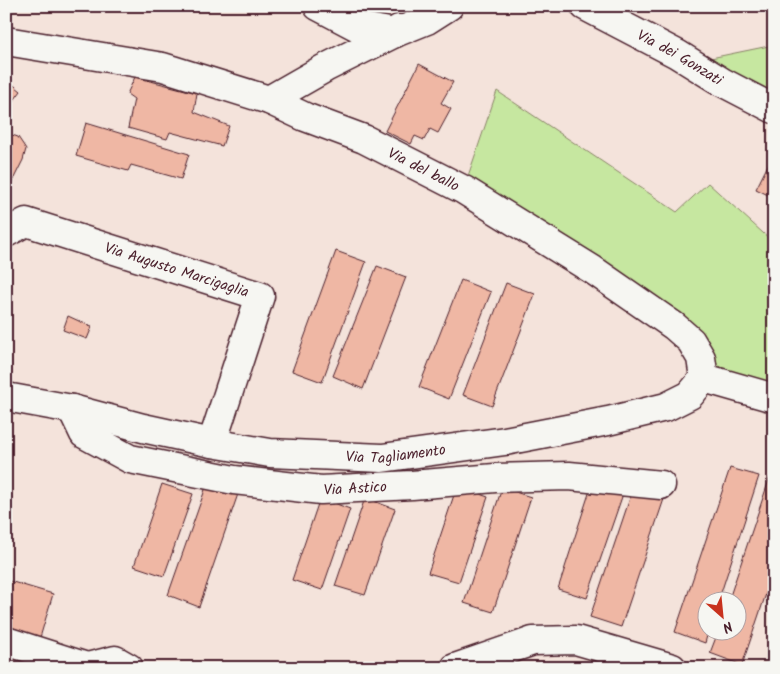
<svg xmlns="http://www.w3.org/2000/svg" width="780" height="674" viewBox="0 0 780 674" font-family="Kalam,sans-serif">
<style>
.green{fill:#c6e7a0;stroke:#888366}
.building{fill:#efb7a4;stroke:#4a1f2b}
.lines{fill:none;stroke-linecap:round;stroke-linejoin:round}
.minor-casing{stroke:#4a1f2b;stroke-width:31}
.minor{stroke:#f6f6f2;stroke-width:28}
.labels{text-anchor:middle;stroke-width:4.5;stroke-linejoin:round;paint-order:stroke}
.street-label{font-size:15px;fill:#4a1f2b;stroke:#f6f6f2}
</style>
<rect width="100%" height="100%" fill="#f4e3db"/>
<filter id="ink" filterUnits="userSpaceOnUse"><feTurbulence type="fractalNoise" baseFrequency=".02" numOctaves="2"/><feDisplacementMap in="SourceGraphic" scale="10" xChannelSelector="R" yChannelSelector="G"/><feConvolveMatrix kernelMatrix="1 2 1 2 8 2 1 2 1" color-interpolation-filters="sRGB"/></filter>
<g filter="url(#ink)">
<g class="green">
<path d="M769,46l5,1v57l-73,-44z"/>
<path d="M497,91l180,121 31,-29 66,60v149l-63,-18 -12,-30 -233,-162z"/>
</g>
<g class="building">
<path d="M419,64l34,18 -12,21 10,6 -13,24 -8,-4 -6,11 -9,-4 -4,8 -26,-13z"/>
<path d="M135,77l62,16 -3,19 35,14 -7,20 -52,-14 -3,7 -39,-11 6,-29 -7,-5z"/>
<path d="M6,79l15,12 -15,20z"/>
<path d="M86,123l103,31 -8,25 -50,-14 -3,6 -52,-15z"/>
<path d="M6,133l12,4 8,12 -3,11 -17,34z"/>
<path d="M774,153v45l-18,-9z"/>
<path d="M336,251l30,11 -44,120 -30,-11z"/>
<path d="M377,266l29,11 -43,112 -30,-13z"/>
<path d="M461,280l30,12 -42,107 -30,-12z"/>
<path d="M506,283l29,11 -43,112 -29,-11z"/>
<path d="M68,316l24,11 -5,12 -24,-9z"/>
<path d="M730,468l29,8 -41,126h-10v30l-3,11 -30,-11z"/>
<path d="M770,477l4,1v92l-32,95 -32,-12 8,-21h20v-30h-10z"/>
<path d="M593,481l31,10 -37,107 -29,-9z"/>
<path d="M162,484l31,10 -29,82 -30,-10z"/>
<path d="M207,484l31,10 -39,113 -31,-12z"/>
<path d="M457,486l31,11 -29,85 -31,-9z"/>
<path d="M634,486l31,10 -44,131 -31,-10z"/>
<path d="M502,488l29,9 -38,115 -29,-9z"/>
<path d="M320,498l30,11 -28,81 -30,-10z"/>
<path d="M365,498l30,11 -30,86 -30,-9z"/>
<path d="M6,580l47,14 -14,47 -33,-9z"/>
</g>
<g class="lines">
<g class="minor-casing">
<g id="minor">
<path d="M318,6l38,20 39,7 4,-4"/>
<path id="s1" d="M585,6l92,48 45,28 52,27"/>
<path id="s2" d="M6,41l157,26 106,33 36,17 59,22 100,51 129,80 81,56 17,15 10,17 3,20"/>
<path d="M269,100l56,-32 70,-35 32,-13 22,-14"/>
<path id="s3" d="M6,233l20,-11 234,74 -48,147"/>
<path d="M704,378l70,20"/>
<path id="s4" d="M6,397l66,12 71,19 69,15 58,10 112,5 123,-17 103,-20 58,-14 24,-12 14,-17"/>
<path id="s5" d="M72,409l12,25 46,25 104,21 87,10 91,-5 83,-7 74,-2 92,9"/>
<path d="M6,641l81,26 28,-7 14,8"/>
<path d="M455,668l78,-27 43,-1 96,28"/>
</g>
</g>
<use href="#minor" class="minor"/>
</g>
</g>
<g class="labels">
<g class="street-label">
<text dy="5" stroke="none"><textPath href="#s1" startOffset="108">Via dei Gonzati</textPath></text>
<text dy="5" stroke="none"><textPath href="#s2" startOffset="440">Via del ballo</textPath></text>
<text dy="5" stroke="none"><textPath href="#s3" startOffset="181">Via Augusto Marcigaglia</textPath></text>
<text dy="5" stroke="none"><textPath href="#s4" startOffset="396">Via Tagliamento</textPath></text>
<text dy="5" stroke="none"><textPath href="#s5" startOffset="308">Via Astico</textPath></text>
</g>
</g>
<rect width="780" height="674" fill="none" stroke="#f6f6f2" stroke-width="25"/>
<rect x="12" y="12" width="755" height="649" fill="none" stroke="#4a1f2b" stroke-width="2" filter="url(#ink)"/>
<g transform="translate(722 616) rotate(153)"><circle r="24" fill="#f6f6f2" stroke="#b1a0a2"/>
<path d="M0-4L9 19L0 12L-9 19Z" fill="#c8321e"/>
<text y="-8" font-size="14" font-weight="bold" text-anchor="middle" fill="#4a1f2b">N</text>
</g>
</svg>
